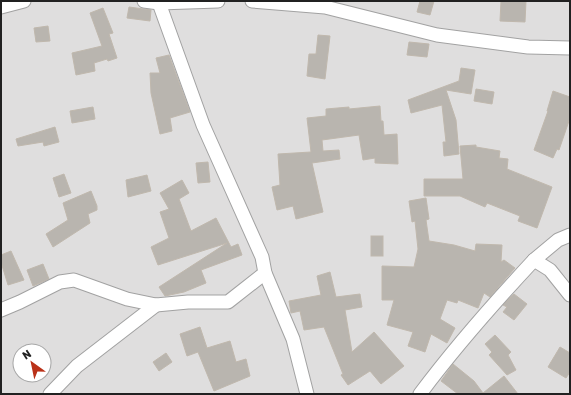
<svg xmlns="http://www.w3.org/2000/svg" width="571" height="395" viewBox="0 0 571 395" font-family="Rubik,sans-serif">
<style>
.residential{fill:#dfdede;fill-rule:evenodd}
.building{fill:#b9b5af;stroke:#c0b8ad}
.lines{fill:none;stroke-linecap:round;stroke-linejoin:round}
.street-casing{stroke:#a2a2a2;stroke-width:15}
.street{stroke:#fff;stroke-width:13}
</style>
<rect width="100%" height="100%" fill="#f0efe9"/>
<path class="residential" d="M1,1h569v393h-569zM20,351h24v24h-24z"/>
<g class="building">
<path d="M420,1h14l-4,14 -13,-3z"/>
<path d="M501,1h25l-1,21 -25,-1z"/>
<path d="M129,7l22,3 -1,11 -23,-3z"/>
<path d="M103,8l10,25 -4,1 8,24 -9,3 -1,-2 -13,4 1,8 -19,4 -4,-22 30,-7 -12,-33z"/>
<path d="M48,26l2,15 -14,1 -2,-14z"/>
<path d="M318,35l12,1 -5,43 -18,-3 2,-22h7z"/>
<path d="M409,42l20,2 -2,13 -20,-2z"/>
<path d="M169,55l21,57 -20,6 2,13 -12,3 -9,-41 -1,-20h10l-4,-15z"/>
<path d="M461,68l14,2 -4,24 -25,-4 10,30 3,34 -15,2 -1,-14h3l-4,-37 -31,8 -3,-13 51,-19z"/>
<path d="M476,89l18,3 -2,12 -18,-3z"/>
<path d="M553,91l17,6v21l-11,32 -2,-1 -4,9 -19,-8 14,-39h-1z"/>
<path d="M380,106l1,15h2l1,14 13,-1 1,30 -23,-1v-5l-12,2 -4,-25 -37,5 1,11 16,-1 1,9 -28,4 11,49 -27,7 -3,-13 -16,4 -5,-23 8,-2 -2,-31 33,-2 -4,-34 19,-2v-7l23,-2v2z"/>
<path d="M93,107l2,12 -23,4 -2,-12z"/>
<path d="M55,127l4,15 -15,4 -1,-4 -25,4 -2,-7z"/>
<path d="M476,145v2l24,4 -1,7 9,1 -1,10 45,18 -15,41 -19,-7 2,-5 -33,-13 -2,4 -25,-11h-36v-17h39l-3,-33z"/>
<path d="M208,162l2,20 -12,1 -2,-20z"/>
<path d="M64,174l7,19 -12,4 -6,-19z"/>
<path d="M147,175l4,16 -23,6 -2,-17z"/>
<path d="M182,180l7,13 -10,6 12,32 25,-13 15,29 7,-3 4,11 -41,15 5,13 -22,9 -19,4 -6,-9 68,-44 -69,22 -7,-18 18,-9 -9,-26 9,-3 -9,-16z"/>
<path d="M91,191l6,15v4l-9,4 2,9 -37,24 -7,-13 22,-14 -5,-17z"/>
<path d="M426,198l3,21 -3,1 3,21 25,4 21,6 1,-7 26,1 -1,17 3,-2 11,8 -25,29 -6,-4 -6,15 -20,-8 -1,3 -10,-3 -7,19 15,9 -8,15 -16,-9 -6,18 -17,-6 5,-14 -26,-7 7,-25h-12v-34l32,1 4,-18 -3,-28 -3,1 -3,-21z"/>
<rect x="371" y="236" width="12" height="20"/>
<path d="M11,251l13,29 -16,5 -7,-23v-7z"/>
<path d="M43,264l6,15 -16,7 -6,-16z"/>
<path d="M330,272l6,25 24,-3 2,13 -17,3 7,42 22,-20 30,34 -23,18 -11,-13 -22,14 -7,-10 2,-1 -19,-47 -20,3 -4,-19 -9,2 -2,-12 32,-6 -4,-19z"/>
<path d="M514,294l13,10 -13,16 -11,-8 4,-5 -4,-2z"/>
<path d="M200,327l7,21 23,-7 6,21 10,-3 4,17 -36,15 -16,-39 -11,4 -7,-22z"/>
<path d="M495,335l16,17 -3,3 8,15 -9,5 -18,-20 3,-3 -7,-8z"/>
<path d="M560,347l10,6v19l-4,6 -18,-11z"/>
<path d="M166,353l6,9 -13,9 -6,-9z"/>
<path d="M453,364l21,17 9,12 21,-17 14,18h-60l-17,-13z"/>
</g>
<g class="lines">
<g class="street-casing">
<g id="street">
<path d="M144,1l15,2 59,-2"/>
<path d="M252,1l73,6 112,28 91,12 42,1"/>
<path d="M159,3l44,122 59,132 3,16 28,66 14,55"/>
<path d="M1,7l23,-6"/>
<path d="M570,235l-12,5 -24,20 16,10 20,25"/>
<path d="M1,310l19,-8 40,-20 14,-2 53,19 29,6 32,-3h40l37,-29"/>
<path d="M50,394l27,-28 79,-61"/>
<path d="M420,394c35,-47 74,-91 114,-134"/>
</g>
</g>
<use href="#street" class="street"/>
</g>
<rect width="571" height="395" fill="none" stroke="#212121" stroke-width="4"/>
<g transform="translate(32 363) rotate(327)"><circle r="19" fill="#ffffff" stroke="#a6a6a6"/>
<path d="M0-3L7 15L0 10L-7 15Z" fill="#ba3118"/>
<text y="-6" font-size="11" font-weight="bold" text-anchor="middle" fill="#212121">N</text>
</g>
</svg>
